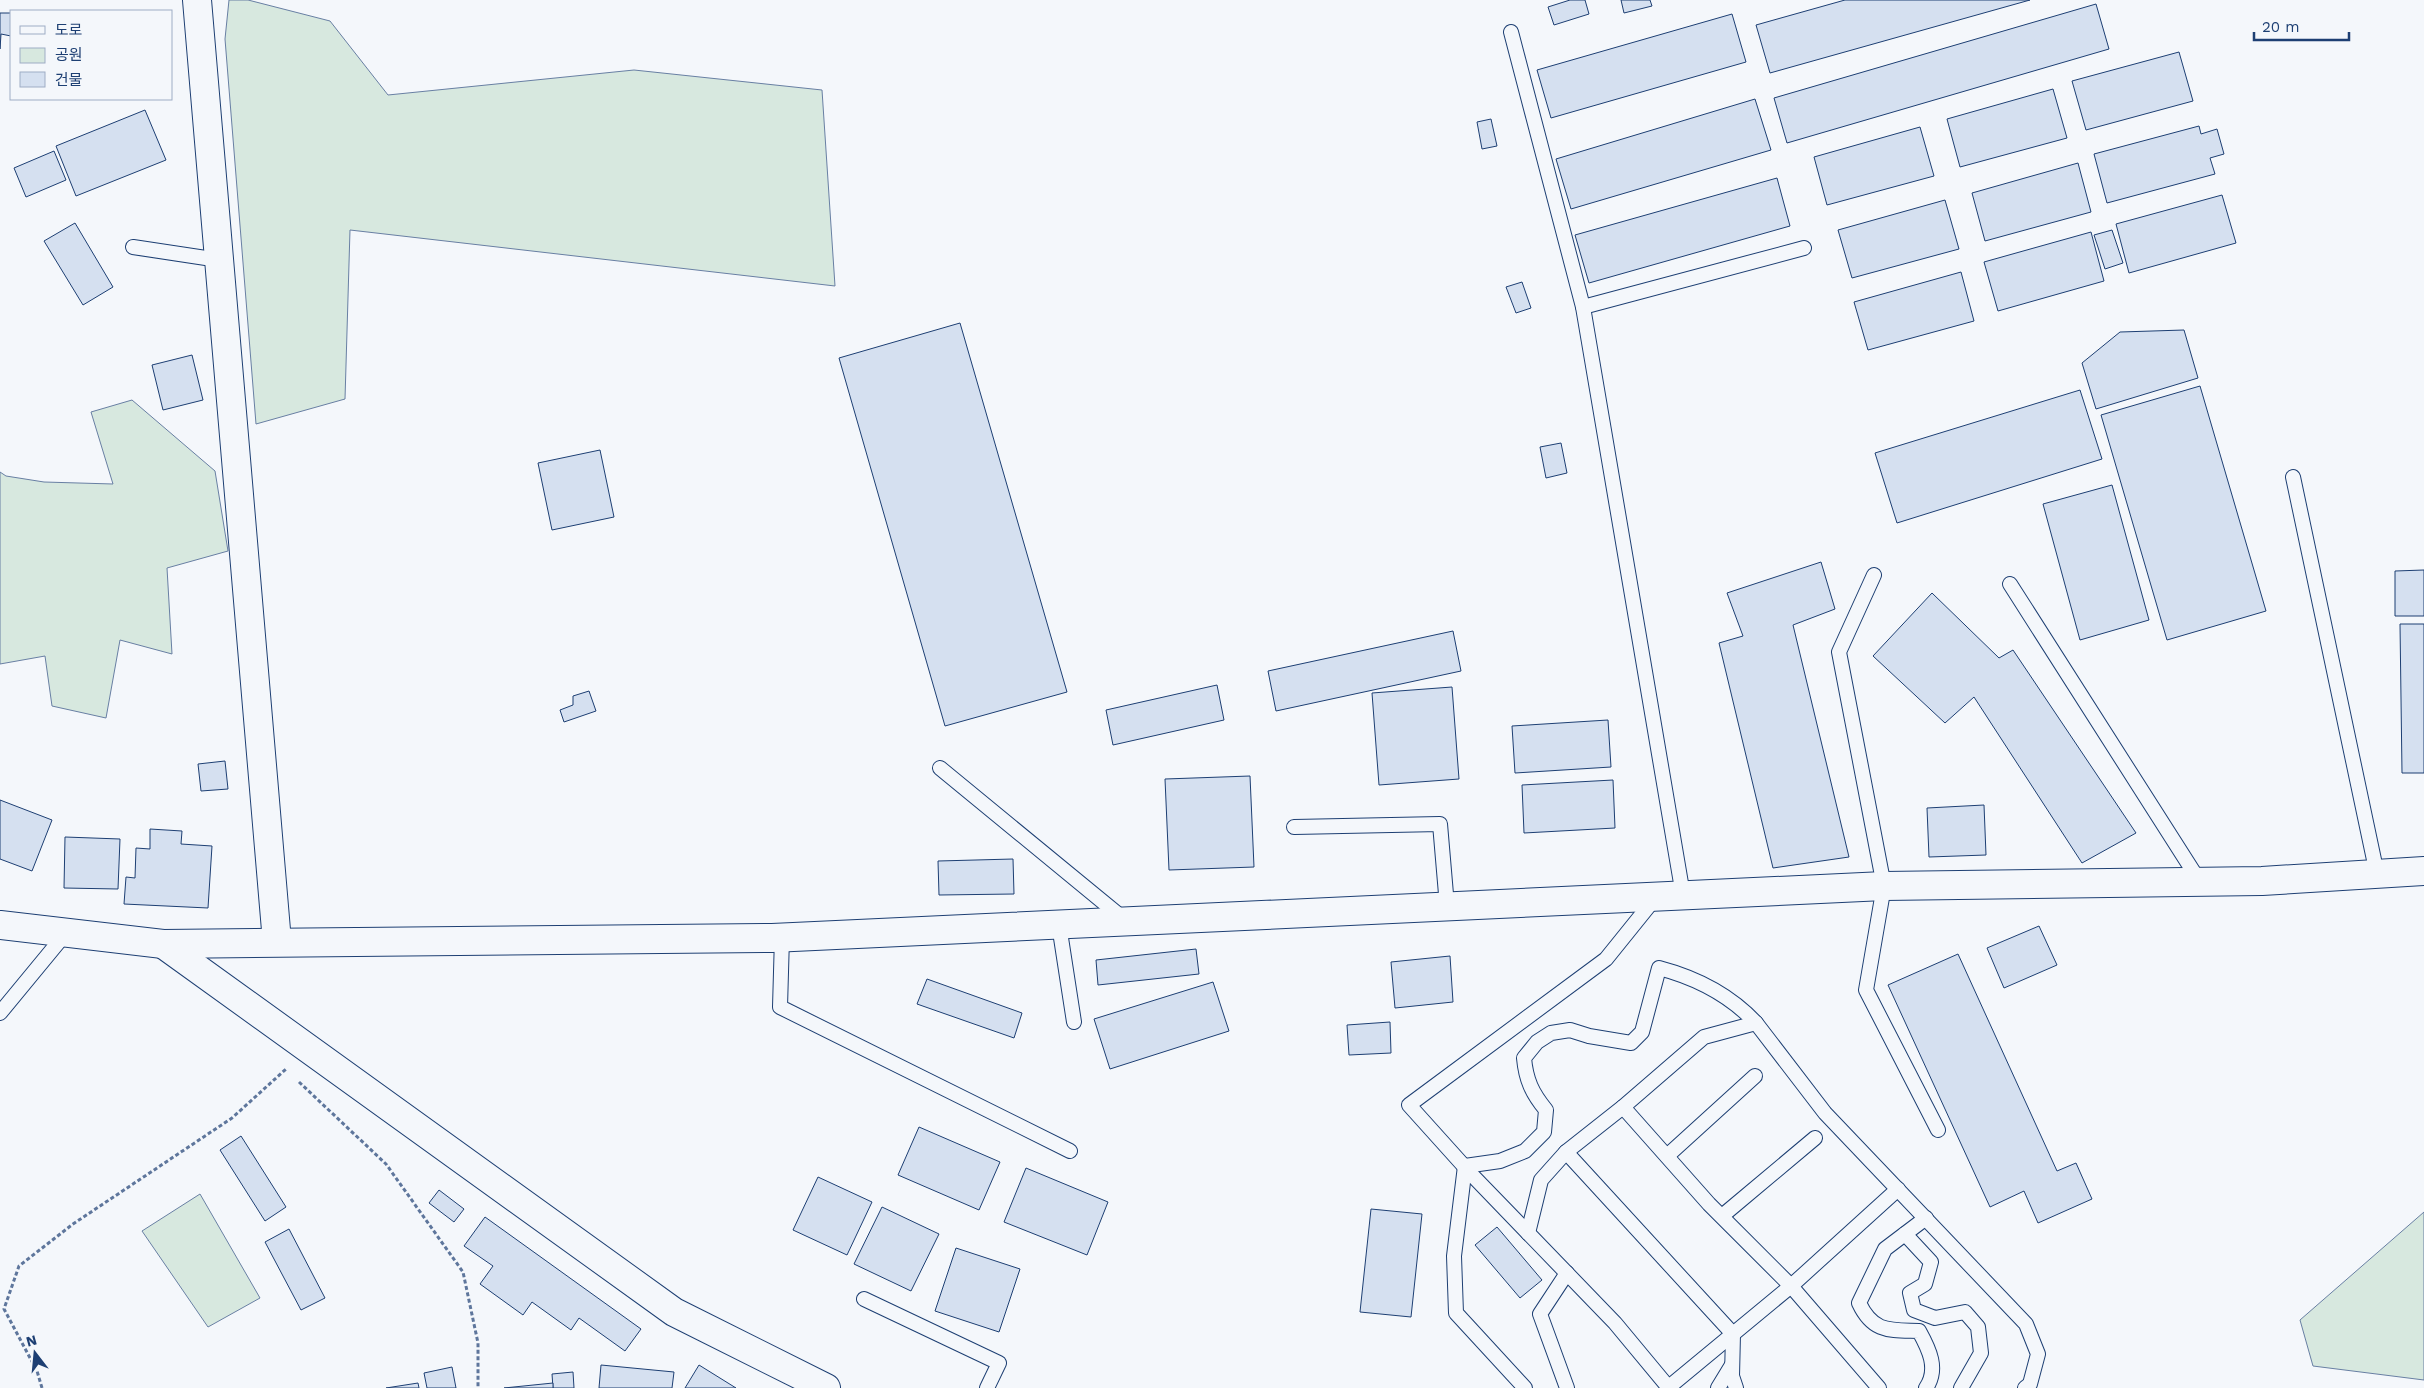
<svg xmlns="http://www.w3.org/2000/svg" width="2424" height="1388" viewBox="0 0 2424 1388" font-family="'Work Sans','Noto Sans KR',sans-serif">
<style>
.green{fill:#d7e8df;stroke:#687fa3}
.building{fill:#d5e0f0;stroke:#1d3f73}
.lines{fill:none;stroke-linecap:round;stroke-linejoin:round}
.lane-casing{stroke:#1d3f73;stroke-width:16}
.street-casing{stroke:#1d3f73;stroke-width:30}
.secondary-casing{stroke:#1d3f73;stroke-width:30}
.path{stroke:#5e769c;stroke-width:3;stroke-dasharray:4 2.5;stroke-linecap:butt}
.lane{stroke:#f4f7fb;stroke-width:14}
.street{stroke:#f4f7fb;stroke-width:28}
.secondary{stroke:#f4f7fb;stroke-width:28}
</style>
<rect width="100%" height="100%" fill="#f4f7fb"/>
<g class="green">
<path d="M229,0h19l82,21 58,74 246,-25 188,20 13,196 -485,-56 -5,169 -89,25 -31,-385z"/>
<path d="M132,400l83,71 13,80 -61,17 5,86 -52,-14 -14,78 -54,-12 -7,-50 -45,8v-192l6,4 38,6 69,2 -22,-72z"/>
<path d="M200,1194l60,104 -52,29 -66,-96z"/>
<path d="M2424,1212v168l-111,-14 -13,-46z"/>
</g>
<g class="building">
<path d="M1570,0h15l4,14 -35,11 -6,-18z"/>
<path d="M1621,0h29l2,6 -28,7z"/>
<path d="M1845,0h185l-260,73 -14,-48z"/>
<path d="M2096,4l13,45 -322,94 -13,-45z"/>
<path d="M0,13h11v23l-10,-2 -1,15z"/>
<path d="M1732,14l14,48 -195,56 -14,-48z"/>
<path d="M2179,52l14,49 -107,29 -14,-49z"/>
<path d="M2053,89l14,49 -107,29 -13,-48z"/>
<path d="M1755,99l16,51 -200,59 -15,-50z"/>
<path d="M145,110l21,50 -90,36 -20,-50z"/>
<path d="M1491,119l6,27 -15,3 -5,-27z"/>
<path d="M2199,126l2,8 16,-5 7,25 -14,4 5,16 -108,29 -13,-49z"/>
<path d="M1920,127l14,49 -107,29 -13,-48z"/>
<path d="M54,151l12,29 -40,17 -12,-29z"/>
<path d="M2078,163l13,49 -106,29 -13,-48z"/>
<path d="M1777,178l13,48 -201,57 -14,-48z"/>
<path d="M2222,195l14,48 -107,30 -13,-49z"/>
<path d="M1945,200l14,49 -107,29 -14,-48z"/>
<path d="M75,223l38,64 -30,18 -39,-64z"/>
<path d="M2112,230l11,33 -18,6 -11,-34z"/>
<path d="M2091,232l13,49 -106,30 -14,-49z"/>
<path d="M1961,272l13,49 -106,29 -14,-48z"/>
<path d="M1522,282l9,26 -15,5 -10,-26z"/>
<path d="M960,323l107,369 -122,34 -106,-368z"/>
<path d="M2184,330l14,48 -102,31 -14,-46 38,-31z"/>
<path d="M192,355l11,45 -40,10 -11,-45z"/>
<path d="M2200,386l66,225 -99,29 -66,-225z"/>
<path d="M2080,390l22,69 -205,64 -22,-70z"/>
<path d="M1561,443l6,30 -21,5 -6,-31z"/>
<path d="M600,450l14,67 -62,13 -14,-67z"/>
<path d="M2112,485l37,135 -69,20 -37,-136z"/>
<path d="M1821,562l14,47 -42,16 56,232 -76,11 -54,-225 24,-7 -16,-43z"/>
<path d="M2424,570v46h-29v-45z"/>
<path d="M1932,593l67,65 14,-8 123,183 -54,30 -108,-166 -29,26 -72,-67z"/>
<path d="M2400,624h24v149h-22z"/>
<path d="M1453,631l8,40 -185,40 -8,-40z"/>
<path d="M1217,685l7,35 -111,25 -7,-35z"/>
<path d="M1452,687l7,92 -80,6 -7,-92z"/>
<path d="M589,691l7,20 -32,11 -4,-12 13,-5v-9z"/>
<path d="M1608,720l3,47 -96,6 -3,-47z"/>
<path d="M225,761l3,28 -27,2 -3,-27z"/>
<path d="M1250,776l4,91 -85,3 -4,-91z"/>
<path d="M1613,780l2,48 -91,5 -2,-48z"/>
<path d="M0,800l52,20 -20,51 -32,-12z"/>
<path d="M1984,805l2,50 -57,2 -2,-49z"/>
<path d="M150,829l32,2 -1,13 31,2 -4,62 -84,-4 2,-27 9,1 1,-30 14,1z"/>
<path d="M65,837l55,2 -2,50 -54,-1z"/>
<path d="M1013,859l1,35 -75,1 -1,-34z"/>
<path d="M2039,926l18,39 -53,23 -17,-40z"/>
<path d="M1196,949l3,25 -101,11 -2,-25z"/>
<path d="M1958,954l99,217 19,-8 16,36 -54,24 -14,-32 -34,16 -102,-222z"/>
<path d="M1450,956l3,46 -58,6 -4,-46z"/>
<path d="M927,979l95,34 -8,25 -97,-34z"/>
<path d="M1213,982l16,49 -119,38 -16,-50z"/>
<path d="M1390,1022l1,31 -42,2 -2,-30z"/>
<path d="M919,1127l81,35 -21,48 -81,-35z"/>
<path d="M241,1136l45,71 -21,14 -45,-71z"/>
<path d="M1026,1168l82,34 -21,53 -83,-33z"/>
<path d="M818,1177l54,25 -25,53 -54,-25z"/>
<path d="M439,1190l25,19 -10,13 -25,-19z"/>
<path d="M882,1207l57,27 -28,57 -57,-27z"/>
<path d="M1371,1209l51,5 -11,103 -51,-5z"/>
<path d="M485,1217l156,112 -16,22 -46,-33 -8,12 -39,-28 -9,13 -43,-31 13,-18 -29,-20z"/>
<path d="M1497,1227l45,53 -22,18 -45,-53z"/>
<path d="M289,1229l36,69 -24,12 -36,-68z"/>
<path d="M956,1248l64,21 -21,63 -64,-21z"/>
<path d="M601,1365l73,7 -2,16h-73z"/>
<path d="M699,1365l37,23h-51z"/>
<path d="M452,1367l4,21h-29l-3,-15z"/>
<path d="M573,1372l1,16h-21l-1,-14z"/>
<path d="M418,1383l1,5h-33z"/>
<path d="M553,1383v5h-49z"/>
</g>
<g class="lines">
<g class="lane-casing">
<g id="lane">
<path d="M1511,32l72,275 100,588"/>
<path d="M133,247l86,13"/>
<path d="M1583,307l221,-59"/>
<path d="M2293,477l84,397"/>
<path d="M1874,575l-35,77 45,234 -18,104 72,140"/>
<path d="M2010,584l190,298"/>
<path d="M940,768l185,152"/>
<path d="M1294,827l146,-3 7,82"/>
<path d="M1656,897l-50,62 -197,146 63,70 143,148 54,65"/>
<path d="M1059,925l15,97"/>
<path d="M782,937l-2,70 290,144"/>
<path d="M0,1013l66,-80"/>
<path d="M1566,1152l167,182 -1,42 4,12"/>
<path d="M1667,1156l88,-80"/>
<path d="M1722,1216l93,-78"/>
<path d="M1528,1233l13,-53 25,-28 57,-45"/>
<path d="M1905,1234l26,28 -6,22 -15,9 4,17 21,8 30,-6 13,15 3,26 -20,35"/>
<path d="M1567,1273l-27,41 27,74"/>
<path d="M864,1299l135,64 -12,25"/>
<path d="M1669,1387l122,-101 107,-97"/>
<path d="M1525,1388l-69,-75 -2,-57 11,-90 35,-5 25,-10 19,-19 2,-22c-14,-17 -20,-30 -22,-52l13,-16 14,-9 19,-3 19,6 42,7 11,-11 17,-64c38,10 70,26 97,55"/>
<path d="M1718,1388l14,-23"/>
<path d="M1879,1388l-88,-102 -82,-82 -86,-97 81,-70 52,-14 69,90 201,211 12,30 -8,30 -5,4"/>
<path d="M1926,1388c13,-19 3,-39 -7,-57 -29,-1 -46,2 -60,-28l26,-54 41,-31"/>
</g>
</g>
<g class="street-casing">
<path id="street" d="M197,0l80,942"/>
</g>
<g class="secondary-casing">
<g id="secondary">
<path d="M0,925l163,19 609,-6 1112,-52 378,-5 162,-10"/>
<path d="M163,944l511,368 152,76"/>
</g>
</g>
<g class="path">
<path d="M299,1082l87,82 77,108 15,71v45"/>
<path d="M42,1388l-5,-17 -33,-62 15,-43 54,-42 159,-106 54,-49"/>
</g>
<use href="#lane" class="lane"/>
<use href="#street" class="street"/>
<use href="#secondary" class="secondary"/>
</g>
<rect x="10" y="10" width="162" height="90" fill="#f4f7fb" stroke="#9eadc5"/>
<rect x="20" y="26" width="25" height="8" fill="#f4f7fb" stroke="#9eadc5"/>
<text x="55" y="35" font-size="15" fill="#1d3f73">도로</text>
<rect x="20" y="48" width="25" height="15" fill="#d7e8df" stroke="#9eadc5"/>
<text x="55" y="60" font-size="15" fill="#1d3f73">공원</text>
<rect x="20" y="72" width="25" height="15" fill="#d5e0f0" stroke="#9eadc5"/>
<text x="55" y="85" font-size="15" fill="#1d3f73">건물</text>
<g transform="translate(35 1353) rotate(344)" stroke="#f4f7fb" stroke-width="4" paint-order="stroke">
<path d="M0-4L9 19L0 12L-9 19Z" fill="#1d3f73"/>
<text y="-8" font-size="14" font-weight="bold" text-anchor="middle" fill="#1d3f73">N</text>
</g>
<path d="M2254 32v8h95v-8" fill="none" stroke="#1d3f73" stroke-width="2.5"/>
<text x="2262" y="32" font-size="15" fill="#1d3f73" stroke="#f4f7fb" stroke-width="4" paint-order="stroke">20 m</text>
</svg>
